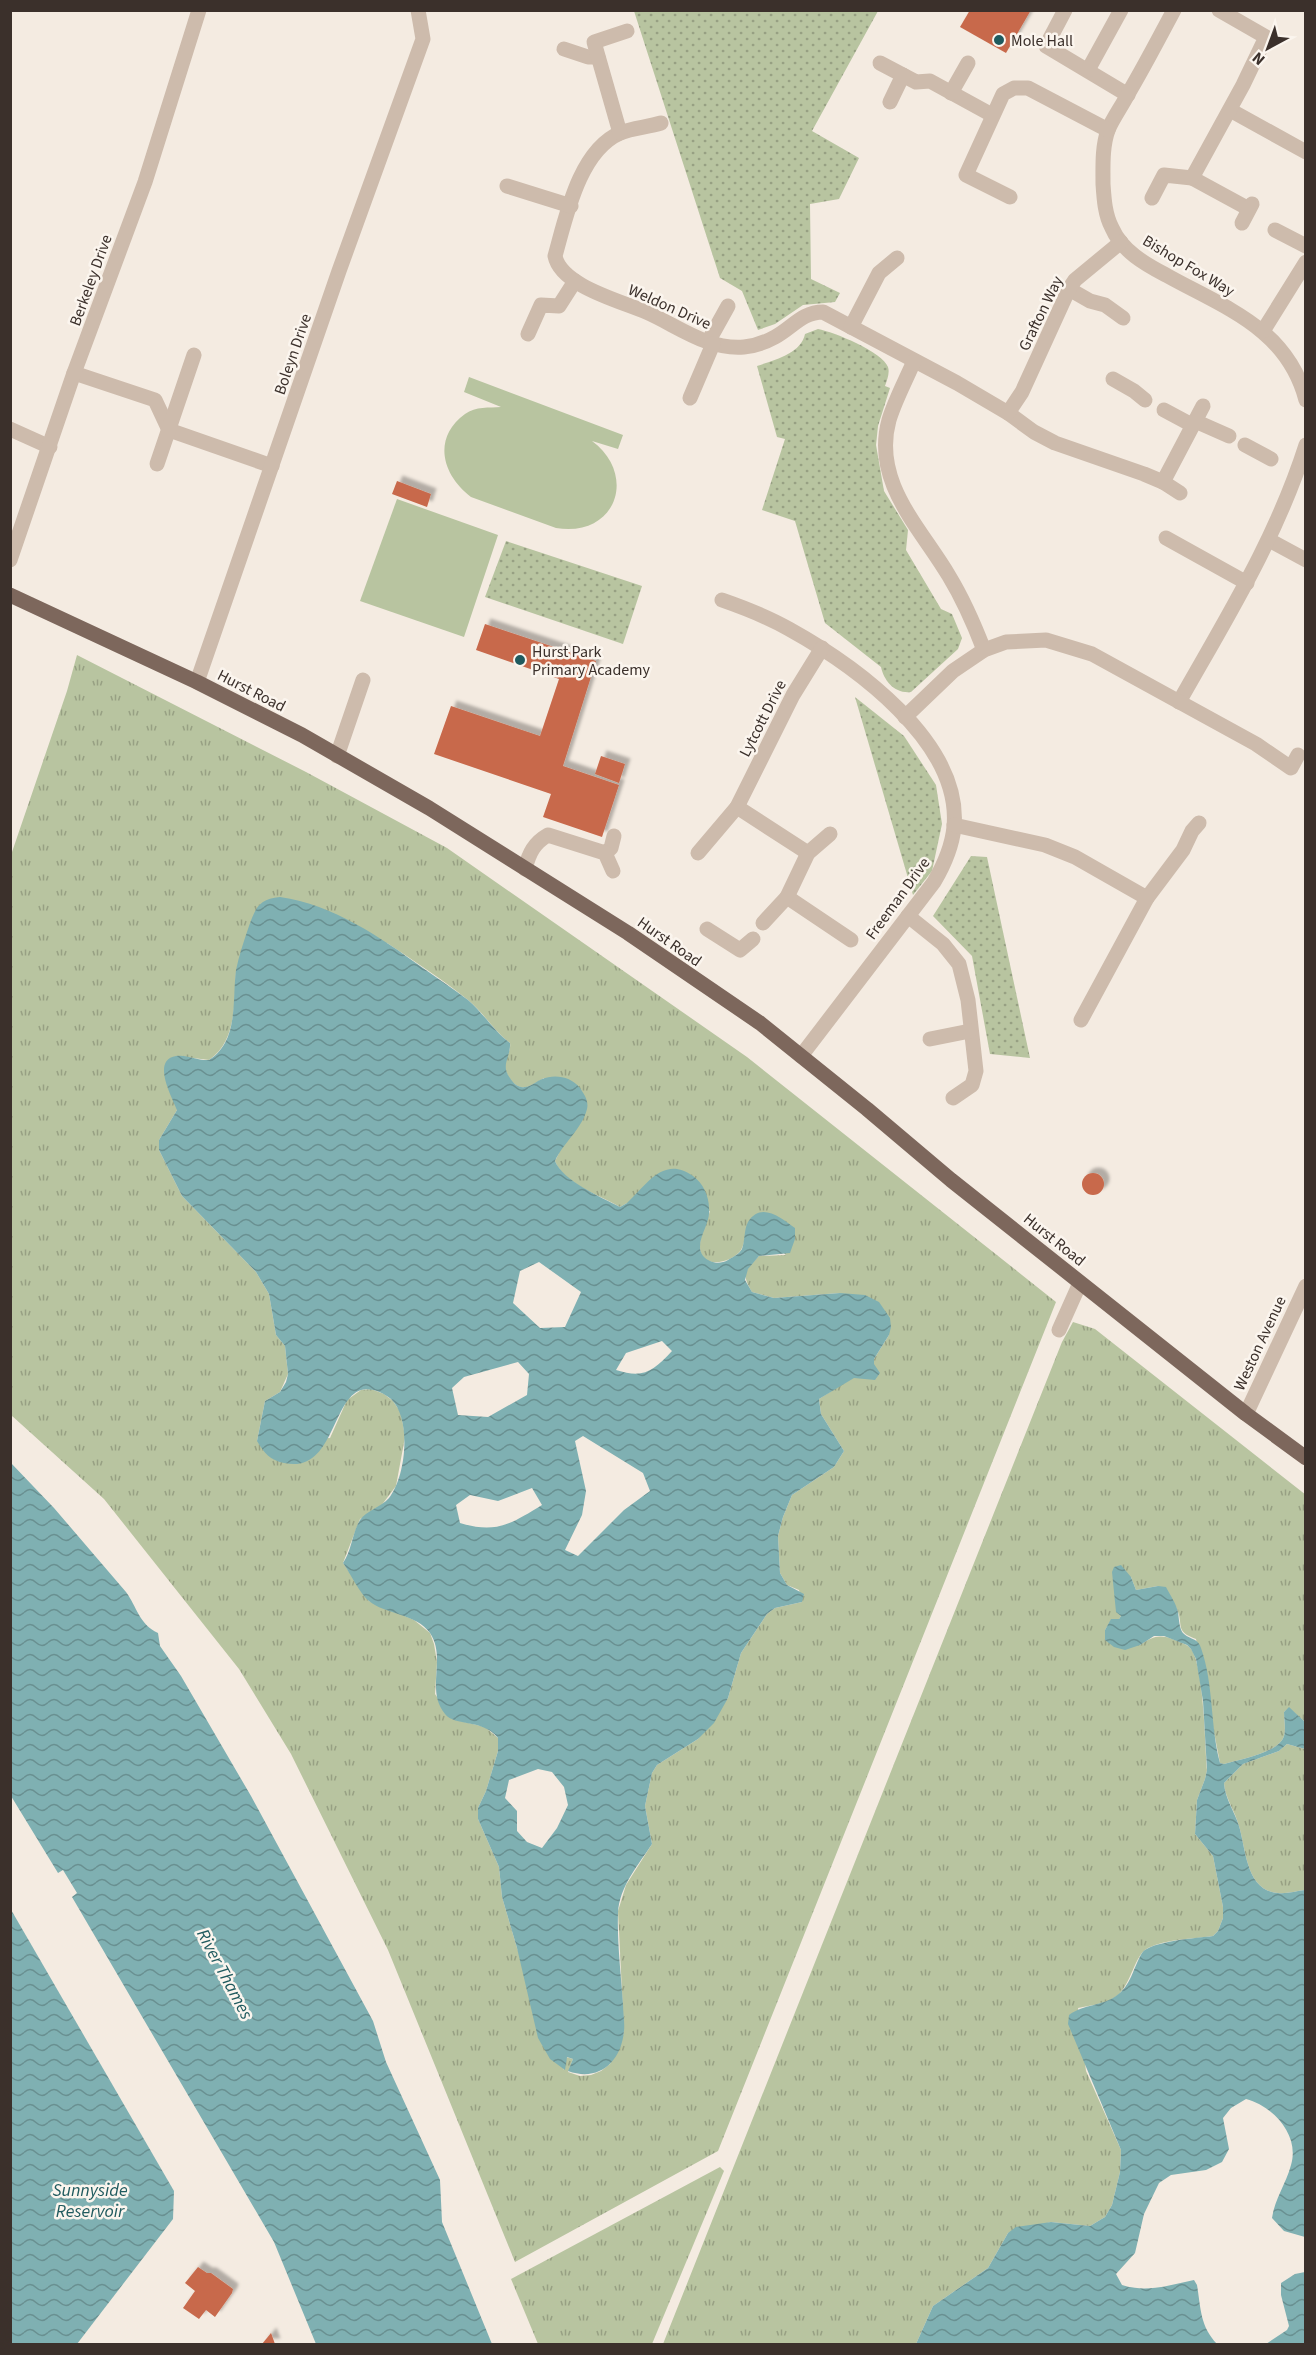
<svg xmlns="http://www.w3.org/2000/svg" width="1316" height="2355" viewBox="0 0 1316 2355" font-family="'Source Sans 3',sans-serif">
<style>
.grass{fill:url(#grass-tufts);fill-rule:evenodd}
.park{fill:url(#park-dots)}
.garden{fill:#b8c4a0}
.water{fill:url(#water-waves);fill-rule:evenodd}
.building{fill:#c8694b;filter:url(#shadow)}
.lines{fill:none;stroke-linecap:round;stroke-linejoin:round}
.minor{stroke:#cdbbac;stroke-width:15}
.major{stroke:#7d675c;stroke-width:15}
.poi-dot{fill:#1f5a5e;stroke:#fbf5ee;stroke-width:2}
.labels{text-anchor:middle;stroke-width:5;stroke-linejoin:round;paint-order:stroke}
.poi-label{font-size:16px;fill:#3b302b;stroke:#fbf5ee;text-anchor:start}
.street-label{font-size:16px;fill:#3b302b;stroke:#fbf5ee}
.water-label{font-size:18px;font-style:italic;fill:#1f5a5e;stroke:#fbf5ee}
</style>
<defs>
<pattern id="grass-tufts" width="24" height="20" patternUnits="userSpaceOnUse" patternTransform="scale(1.5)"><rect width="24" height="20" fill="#b8c4a0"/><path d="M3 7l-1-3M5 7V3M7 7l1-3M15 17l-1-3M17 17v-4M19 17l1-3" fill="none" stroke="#97a083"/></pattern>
<pattern id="park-dots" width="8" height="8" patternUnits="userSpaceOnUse" patternTransform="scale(1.5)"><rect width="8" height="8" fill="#b8c4a0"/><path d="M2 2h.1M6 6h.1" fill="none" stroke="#97a083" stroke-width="1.8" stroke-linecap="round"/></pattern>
<pattern id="water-waves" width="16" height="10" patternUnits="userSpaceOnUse" patternTransform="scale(1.5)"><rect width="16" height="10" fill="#7fb0b2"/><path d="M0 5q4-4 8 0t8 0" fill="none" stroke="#699091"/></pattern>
<filter id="shadow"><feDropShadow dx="5.5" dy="-5.5" stdDeviation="1.5" flood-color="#0004"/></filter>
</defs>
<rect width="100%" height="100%" fill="#f4ebe1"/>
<g class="grass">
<path d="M77,655l229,117 141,76 300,209 309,245 -338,849 -203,111 -127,-312 -97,-196 -52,-85 -135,-170 -93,-84v-560l56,-164zM387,943c27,18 55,36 81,57 16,13 25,30 42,43 1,8 -3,11 -5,18 -2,12 9,29 22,26 5,-2 12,-6 17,-9l15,75 -4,8c9,23 45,34 65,46l7,-4 83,8c-3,10 -11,26 -10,37 1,22 32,15 41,2 4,-7 5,-19 7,-27l38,32 -27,1c-14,15 -18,17 -7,36l22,6 66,-5 49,42 -15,24v5l-55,35 2,15 23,37 -10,16 -42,28 -9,22 -5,19 2,37 7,12 12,5 3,12 -27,6 -8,6 -26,39 -13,45 -30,41 -41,26 -5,8 -7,33 7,38 -26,41 -8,26 6,121 -4,13 -10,19 -9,7 -10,4 -11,1 -12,-4 5,-13 -7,-2 -2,13 -47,-122 -15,-51 -3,-30 -21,-48v-11l8,-17 12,-40v-13l-13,-11 -33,-8 -17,-25 2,-32 -3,-18 -4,-11 -16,-13 -45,-19 -26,-38 17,-44 21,-13 15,-20 9,-49 -4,-24 -8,-12 -9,-7 -13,-5 -10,1 -14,10 -17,38 -73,3 8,-40 15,-9 8,-18 -3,-28 -9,-11 -7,-41 -13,-22 -74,-76 -23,-46v-10l18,-30v-54l32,4c28,-19 25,-58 27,-88z"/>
<path d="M1073,1322l22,7 211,166 -1,227 -16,-14 -5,4c0,7 2,17 0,24 -5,17 -44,23 -60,28l-4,-1 -24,-124c-22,-8 -12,-14 -19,-30 -4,-8 -13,-17 -19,-23l-22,4 -5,-13 -10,39 -2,3 -8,1 -6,10 35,15c13,-9 20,-11 35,-5 5,2 12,4 16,9 13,18 14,96 16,121l-2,9 -8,21 -2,34 18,22 10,51v11l-5,13 -5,5c-21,3 -47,3 -65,12 -13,6 -17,36 -30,47 -11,9 -27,10 -40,13l8,63 35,79 -1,22 -8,33 -7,12 -15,9 -39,-4 -43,11 -20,35 -55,38 -17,38h-253l399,-1002z"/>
<path d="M1287,1744l18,5v141c-9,1 -18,4 -27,3 -32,-2 -32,-44 -39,-67 -4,-15 -14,-28 -15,-43l19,-19 36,-13z"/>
<path d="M720,2167l4,4 -72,173h-114l-27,-65z"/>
</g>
<g class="park">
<path d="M634,11h244l-66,120 47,27 -20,41 -29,5 1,75 29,14 -5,9 -32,3 -28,19 -17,6 -16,-39 -22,-13z"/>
<path d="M818,329c16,3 65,23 70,38 2,6 -1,13 -3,19l5,2 -12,38 -2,19 8,46 24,39 -2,20 35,59 11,5 10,24 -4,11 -47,43c-16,2 -27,-11 -30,-25l-56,-44 -30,-102 -33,-11 23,-71 -8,-2 -20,-71c17,-6 44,-12 48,-32z"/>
<path d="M506,541l136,45 -19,58 -138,-47z"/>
<path d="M855,697l49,39 32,49 6,39 -10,47 -19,24z"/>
<path d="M971,856l16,1 43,201 -40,-4 -18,-98 -39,-40z"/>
</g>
<g class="garden">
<path d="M469,377l154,58 -5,14 -26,-8c46,34 24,97 -36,87l-85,-31c-29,-22 -39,-59 -6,-83 11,-8 24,-6 36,-7l-37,-15z"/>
<path d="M397,499l101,36 -34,102 -104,-36z"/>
</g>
<g class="water">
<path d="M280,897c54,8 100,40 143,71 15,11 31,21 45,32 16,14 26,31 42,43 1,14 -10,22 0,35 3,5 8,10 15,9 5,0 12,-6 17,-8 12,-5 29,-3 38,9 4,6 9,13 7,21 -5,20 -24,34 -32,52 8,20 46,36 65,46l7,-4c20,-19 37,-48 66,-27 10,7 16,20 16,32 2,13 -9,26 -9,39 0,7 5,12 10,14 6,3 13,2 18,-1 5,-3 11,-6 14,-11 3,-8 2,-20 6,-27 13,-21 33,-4 47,6v11l-5,14 -31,3 -11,13 -3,11 7,12 22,6 66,-5 25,2 14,7 11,16 1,9 -2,8 -15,24v5l6,9 -5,7 -21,-2 -35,21 2,15 23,37 -10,16 -42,28 -9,22 -5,19 2,37 7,12 17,9 -2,8 -27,6 -8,6 -26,39 -13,45 -14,25 -16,16 -41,26 -5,8 -7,33 7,38c-13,20 -33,43 -34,69 -1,30 3,61 5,91 0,9 2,19 1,27 -3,32 -26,51 -56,40l5,-12 -6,-2 -2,13 -15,-11 -12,-21 -21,-90 -15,-51 -3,-30 -21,-48v-11l8,-17 12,-40v-13c-16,-20 -43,-11 -53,-24 -20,-24 2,-56 -15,-81 -13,-19 -46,-19 -61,-32 -9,-7 -19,-28 -26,-38 9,-13 9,-30 17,-43 6,-9 21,-13 29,-22 17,-21 23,-79 2,-99 -7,-6 -20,-12 -30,-9 -30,10 -27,84 -77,73 -14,-3 -20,-10 -27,-22l8,-40 15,-9 6,-10 2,-8 -3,-28 -9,-11 -7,-41 -13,-22 -74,-76 -23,-46v-10l18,-30c-5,-13 -26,-50 -1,-54 11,-2 22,5 33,4 30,-19 23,-59 27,-90 3,-15 8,-29 13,-44 7,-19 10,-27 31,-29zM539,1262l42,30 -16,35 -25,1 -27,-25 7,-32zM662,1341l10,10c-19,20 -28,28 -56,19l10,-17zM518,1362l11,12 -2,21 -39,22 -30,-2 -6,-27 12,-11zM583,1436l60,37 7,18 -26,19 -46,46 -13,-6 17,-35 4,-24 -11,-50zM532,1488l10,17c-31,19 -46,29 -82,18l-4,-18 14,-10 28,6zM538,1769l14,3 12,15 4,18 -11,23 -15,20 -15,-6 -10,-11v-20l-12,-13 4,-18z"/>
<path d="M11,1463l43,45 72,84c11,15 13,32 32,41l2,13 21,30 70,120 122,225 13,41 54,118 2,42 50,122h-176l-42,-102 -202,-345 5,-4 -14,-23 -5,3 -47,-77z"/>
<path d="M1121,1565l10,12 5,13 22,-4 8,1c4,8 10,16 12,25 1,6 1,18 6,22 7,6 14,4 17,14 13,37 9,77 19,115l4,1c16,-5 55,-11 60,-28 2,-7 0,-17 0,-24l5,-5 16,15v27l-18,-5 -8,7 -36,13 -19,19c1,16 11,29 15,43 7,23 7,65 39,67 9,1 18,-2 27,-3v347l-21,-6 -12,-13c3,-20 14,-34 19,-53 9,-30 -18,-59 -45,-66l-15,9 -8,10 6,31 -7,13 -16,8 -35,5 -12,8 -15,31 -9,39 -19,21 6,11c24,8 49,0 72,-5l3,5c4,24 3,41 20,59h-301l17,-38 55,-38 20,-35 8,-6 35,-5 39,4 15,-9 7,-12 8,-33 1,-22 -53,-126 1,-9c15,-11 33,-9 47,-19 15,-10 17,-28 26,-43 8,-12 56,-15 71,-17l5,-5 5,-13v-11l-10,-51 -18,-22 2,-34 8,-21 2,-9 -4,-69 -7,-42 -5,-10 -4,-4 -23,-9h-10l-14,9 -15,5 -11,-3 -9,-7v-10l6,-11h8l2,-3 -5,-4 -4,-40 2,-5z"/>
<path d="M10,1908l164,283 -1,28 -96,125h-66z"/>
<path d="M1305,2272v72h-39l21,-14 2,-4 -8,-31v-12l14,-9z"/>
</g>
<g class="building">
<path d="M970,10h61l-25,43 -46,-26z"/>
<path d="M397,481l34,13 -4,13 -35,-13z"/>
<path d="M485,624l111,37 -33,105 56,19 -17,52 -59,-20 8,-23 -117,-40 17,-48 89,30 19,-57 -83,-29z"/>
<path d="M601,756l24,8 -6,19 -24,-9z"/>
<circle cx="1093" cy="1184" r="11"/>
<path d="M198,2267l9,6h4l22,16 -1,4 -17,24 -9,-7 -7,9 -16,-11 12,-17 -10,-8z"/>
<path d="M271,2333l4,11h-13z"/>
</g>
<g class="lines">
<g class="minor">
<path d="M1065,10l-19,36 82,49"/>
<path d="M1174,10c-15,28 -30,57 -46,84 -6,12 -15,24 -20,36 -6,17 -5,36 -5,54 1,15 2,31 9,44 10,23 33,36 54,47 59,33 121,53 140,125"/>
<path d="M564,49l24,8h10"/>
<path d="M880,63l36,19 14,-1 62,34"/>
<path d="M1088,70l33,-60"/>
<path d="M951,93l17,-30"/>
<path d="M890,102l13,-27"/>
<path d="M1230,110l76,42"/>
<path d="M661,123c-13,4 -29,5 -41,10 -41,18 -54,84 -65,123 6,30 66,45 91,56 32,14 61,38 98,35 10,-1 22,-5 31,-10 17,-9 27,-25 48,-25l134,71 51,30 26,19 21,11 89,31 19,8 17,11"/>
<path d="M620,133l-26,-91 33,-11"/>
<path d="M1192,178l57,31"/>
<path d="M507,186l64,20"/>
<path d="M1010,197l-44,-22 37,-81 11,-6h14l80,42"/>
<path d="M1152,198l12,-23 28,3 51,-93 23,-48 -47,-27"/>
<path d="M1242,223l10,-19"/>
<path d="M1275,230l31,16"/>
<path d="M1069,289l21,12 15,4 18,13"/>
<path d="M851,327l28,-54 18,-15"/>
<path d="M1263,331l43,-69"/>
<path d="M528,334l13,-29 18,1 16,-25"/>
<path d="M708,342l20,-36"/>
<path d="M914,361c-8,19 -19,39 -25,59 -17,62 31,107 60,156 14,23 25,48 35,74"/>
<path d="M74,373l81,27 14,30 103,36"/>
<path d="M1113,379l21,12 11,9"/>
<path d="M690,398l23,-54"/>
<path d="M1164,410l28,15"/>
<path d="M1008,413l14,-21 47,-103 6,-9 46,-38"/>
<path d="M1195,421l34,15"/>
<path d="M10,429l40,18"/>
<path d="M1245,445l26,14"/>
<path d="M157,464l37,-109"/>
<path d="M1163,482l40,-76"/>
<path d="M1166,538l81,45"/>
<path d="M1269,540l37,20"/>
<path d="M10,560l64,-187 71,-191 54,-172"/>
<path d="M722,600c23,8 46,17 67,29 65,36 173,113 165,198 -2,20 -10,38 -20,55l-133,174"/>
<path d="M197,682l142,-411 84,-232 -5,-29"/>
<path d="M1179,702c48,-85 97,-163 127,-257"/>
<path d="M905,717l48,-46 31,-21 22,-8 40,-2 46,14 164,90 35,24 7,-13"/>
<path d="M337,756l26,-76"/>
<path d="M737,807l71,46"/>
<path d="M954,825l91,20 30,12 72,41"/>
<path d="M605,853l6,-5 3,-12"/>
<path d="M698,853l39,-46 56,-112 29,-47"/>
<path d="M525,869c4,-16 9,-26 23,-34l57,18 8,18"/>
<path d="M787,897l64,43"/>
<path d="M908,916l35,28 16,20 9,36 8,71 -4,14 -19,13"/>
<path d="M763,923l24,-26 21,-44 22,-19"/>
<path d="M707,929l33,21 13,-11"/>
<path d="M1081,1020l66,-122 36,-48 9,-19 7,-8"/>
<path d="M930,1039l40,-8"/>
<path d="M1059,1330l21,-47"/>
<path d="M1246,1414l60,-128"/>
</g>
<path class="major" d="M10,595l187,87 105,53 127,73 199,125 132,90 107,86 84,71 295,234 60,44"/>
</g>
<g class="poi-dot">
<circle cx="999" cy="40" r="6"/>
<circle cx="520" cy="660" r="6"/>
</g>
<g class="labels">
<g class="poi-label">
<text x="1011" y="46">Mole Hall</text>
<text x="532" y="657">Hurst Park<tspan x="532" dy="18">Primary Academy</tspan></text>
</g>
<g class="street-label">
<text transform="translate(1189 265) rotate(31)" y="6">Bishop Fox Way</text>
<text transform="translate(90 280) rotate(-70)" y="6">Berkeley Drive</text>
<text transform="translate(670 306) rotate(24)" y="6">Weldon Drive</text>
<text transform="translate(1040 313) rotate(-64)" y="6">Grafton Way</text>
<text transform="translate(292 354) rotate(-71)" y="6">Boleyn Drive</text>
<text transform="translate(252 690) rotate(27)" y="6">Hurst Road</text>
<text transform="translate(762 718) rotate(-63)" y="6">Lytcott Drive</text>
<text transform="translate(897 898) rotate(-54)" y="6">Freeman Drive</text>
<text transform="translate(670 941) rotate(35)" y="6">Hurst Road</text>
<text transform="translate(1055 1239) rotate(39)" y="6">Hurst Road</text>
<text transform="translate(1259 1343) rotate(-65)" y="6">Weston Avenue</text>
</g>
<g class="water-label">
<text transform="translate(225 1974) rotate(62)" y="6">River Thames</text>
<text x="90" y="2196">Sunnyside<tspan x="90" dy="21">Reservoir</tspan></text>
</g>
</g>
<rect width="1316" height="2355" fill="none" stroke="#3b302b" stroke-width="24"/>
<g transform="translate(1268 48) rotate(221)" stroke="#fbf5ee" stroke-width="4.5" paint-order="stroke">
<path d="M0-4.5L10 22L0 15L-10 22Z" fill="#3b302b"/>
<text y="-9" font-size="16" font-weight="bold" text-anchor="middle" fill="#3b302b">N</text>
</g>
</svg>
